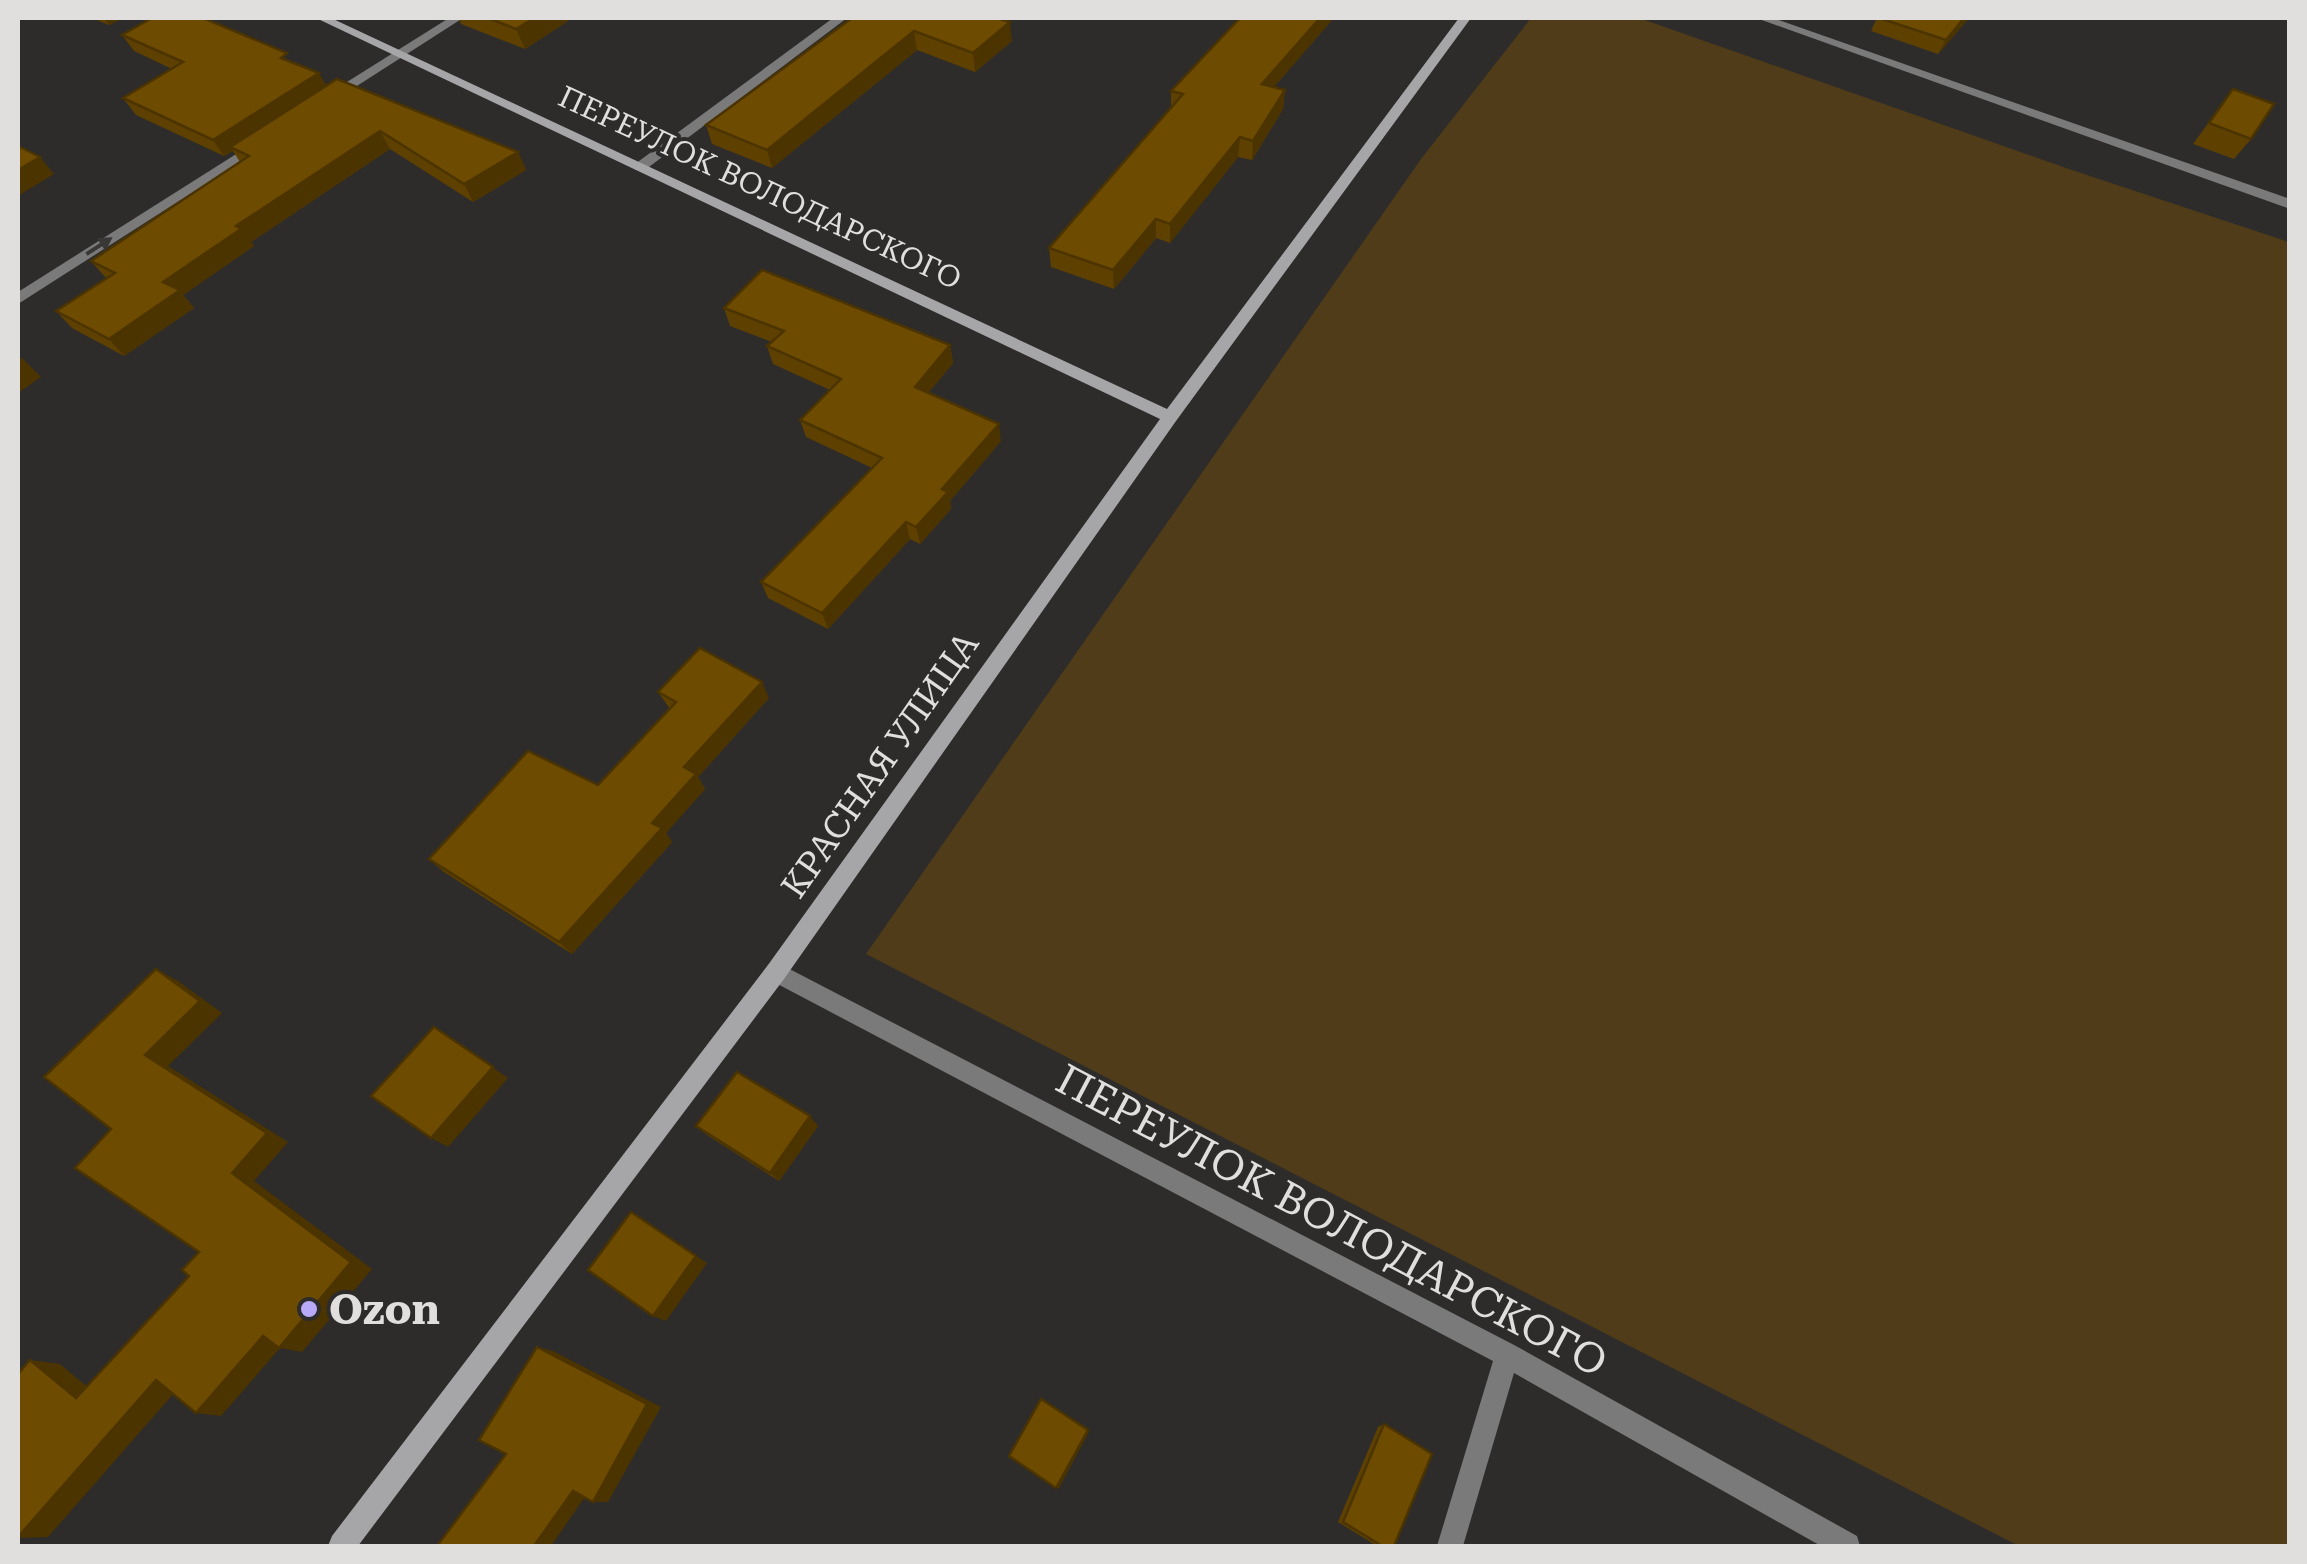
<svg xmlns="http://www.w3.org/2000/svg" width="2307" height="1564" viewBox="0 0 2307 1564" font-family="'Roboto Serif',serif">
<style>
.green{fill:#503c18}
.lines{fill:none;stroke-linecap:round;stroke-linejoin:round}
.street{fill:#7a7a7b;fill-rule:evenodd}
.secondary{fill:#a6a6a8;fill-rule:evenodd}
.wall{fill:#5e4000}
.shaded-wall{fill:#4c3400}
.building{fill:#6d4b00;stroke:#4c3400;stroke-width:2.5}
.oneway{fill:#393836}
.poi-dot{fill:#b9aaf7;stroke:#2d2c2a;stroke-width:4}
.labels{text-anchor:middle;stroke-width:8;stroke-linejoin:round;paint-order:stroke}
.far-street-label{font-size:30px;fill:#e0dfdd;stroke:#2d2c2a}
.street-label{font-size:35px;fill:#e0dfdd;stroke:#2d2c2a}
.near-street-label{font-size:42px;fill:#e0dfdd;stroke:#2d2c2a}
.near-poi-label{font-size:42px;font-weight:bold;fill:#e0dfdd;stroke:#2d2c2a;text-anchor:start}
</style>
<rect width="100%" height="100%" fill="#2d2c2a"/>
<path class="green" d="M1531,18h108l430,151 220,73v1304h-270l-1153,-592 555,-795z"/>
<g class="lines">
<g class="street">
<path d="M449,18h14l-128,82 -12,-3z"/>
<path d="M833,18h14l-202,152h-10v-6z"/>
<path d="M1756,18h17l517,181v10z"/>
<path d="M260,139l5,1v6l-247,158v-12z"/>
<path d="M776,962l740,384 341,190 3,10h-39l-307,-173 -51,173h-26l56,-185 -725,-382 -3,-7 3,-7z"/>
</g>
<path class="secondary" d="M316,18h15l836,391 292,-391h12l-295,403 -392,558 -426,567h-30l4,-10 436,-571 392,-546z"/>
</g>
<g class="wall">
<path d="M92,18h31l-14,7z"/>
<path d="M459,18h107l2,3 -43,28 -64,-25z"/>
<path d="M852,18l160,23 -37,31 -58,-22 -145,118 -60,-24 -6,-19z"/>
<path d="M1240,18h92l-1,3 -57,66 11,3 -2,19 -31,51 -14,-3 -68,86 -14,-5 -42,51 -63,-22 -2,-19 122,-140v-17z"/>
<path d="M1877,18h92l-31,36 -67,-23z"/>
<path d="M122,35l171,28 33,23 192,66 8,18 -53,32 -83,-53 -139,93 3,4 -71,49 11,13 -70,48 -52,-28 -16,-17 50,-33 -15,-17 149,-99 -7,-11 -9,5 -88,-41 -13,-17 49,-29 -38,-18z"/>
<path d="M2233,89l18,50 -17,20 -41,-15z"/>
<path d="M724,308l226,37 3,18 -25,30 73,48 -51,60 1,8 -31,35 -10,-5 -82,90 -60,-31 -7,-16 111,-114 -66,-31 -6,-17 30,-30 -57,-26 -6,-18 5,-4 -42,-16z"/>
<path d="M658,692l111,6 -71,79 7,12 -39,44 6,9 -100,112 -128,-82 -15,-13 169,-74 72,-76z"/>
<path d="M696,1126h122l-39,55 -72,-46z"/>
<path d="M1384,1424l10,122h-17l-39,-24 40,-95z"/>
</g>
<g class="shaded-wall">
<path d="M104,18h19l-14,7z"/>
<path d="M534,18h32l2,3 -43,28 -9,-20z"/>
<path d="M1320,18h12l-1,3 -71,82 2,-19z"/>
<path d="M1964,18h5l-31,36 8,-14z"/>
<path d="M1010,22l2,19 -37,31 -2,-19z"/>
<path d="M914,31l3,19 -145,118 -5,-18z"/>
<path d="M319,73l10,17 -99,57 3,4 -9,5 -11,-16z"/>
<path d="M1285,90l-2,19 -31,51 1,-19z"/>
<path d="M380,131l10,18 -139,93 3,4 -71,49 11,13 -70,48 -15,-17 54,-57 73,-56z"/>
<path d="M1240,137l-2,20 -68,86v-19z"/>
<path d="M518,152l8,18 -53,32 -9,-18z"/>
<path d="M40,157l14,17 -36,22v-26z"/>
<path d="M1156,219v19l-42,51 -1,-19z"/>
<path d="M950,345l3,18 -34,41 -4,-17z"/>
<path d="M22,358l19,19 -23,16v-33z"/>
<path d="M999,424l2,17 -51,60 1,8 -31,35 -4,-17 26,-38z"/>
<path d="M906,522l4,17 -82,90 -6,-16z"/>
<path d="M762,682l7,16 -71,79 7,12 -39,44 6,9 -100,112 -13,-12 93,-119 32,-56z"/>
<path d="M156,969l22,12 44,32 -54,53 120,76 -34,39 118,88 -70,83 -22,-4 -59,68 -25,-3 36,-240 -87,-118z"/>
<path d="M434,1027l74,51 -60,69 -17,-9z"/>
<path d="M810,1116l8,10 -39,55 -9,-8z"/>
<path d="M631,1212l76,51 -41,58 -13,-5z"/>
<path d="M537,1347l16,4 108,56 -53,95h-15z"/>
<path d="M30,1360l30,4 44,37 -28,-3z"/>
<path d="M156,1380l26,4 -134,153 -30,1z"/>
<path d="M1088,1430l1,2 -30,56h-3z"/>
<path d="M573,1491h16l-38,55h-17z"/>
</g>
<g class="building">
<path d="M152,18h51l84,35 -6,5 38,15 -106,67 -90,-42 60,-36 -61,-27z"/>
<path d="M488,18h46l-18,11z"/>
<path d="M852,18h144l14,4 -37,31 -59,-22 -147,119 -61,-25z"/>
<path d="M1240,18h80l-58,66 23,6 -32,51 -13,-4 -70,87 -14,-5 -43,51 -64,-22 134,-154 -12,-3z"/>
<path d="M1879,18h85l-18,22z"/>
<path d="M337,79l181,73 -54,32 -84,-53 -144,95 5,3 -78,53 17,8 -71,49 -53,-28 59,-38 -24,-12 158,-105 -19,-9z"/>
<path d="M2233,89l41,15 -23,35 -42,-16z"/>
<path d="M18,146l22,11 -22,13z"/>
<path d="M762,270l188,75 -35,42 84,37 -57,65 6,3 -32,35 -10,-5 -84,91 -61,-31 121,-124 -82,-38 41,-41 -74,-33 17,-15 -60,-23z"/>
<path d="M700,648l62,34 -78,85 12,7 -44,49 10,5 -103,114 -130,-83 99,-108 70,34 78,-83 -18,-10z"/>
<path d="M156,969l44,32 -55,54 122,78 -35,40 119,89 -72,86 -16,-12 -67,77 -40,-33 -138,157v-163l12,-14 46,38 113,-122 -7,-6 17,-18 -124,-84 36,-39 -67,-52z"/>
<path d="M434,1027l59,40 -62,71 -60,-42z"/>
<path d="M737,1072l73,44 -40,57 -74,-47z"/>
<path d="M631,1212l65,44 -43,60 -65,-46z"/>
<path d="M537,1347l110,57 -54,98 -20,-11 -39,55h-97l69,-92 -27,-14z"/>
<path d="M1041,1399l47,31 -32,58 -47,-32z"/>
<path d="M1384,1424l48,30 -38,92h-12l-39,-24z"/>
</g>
<defs><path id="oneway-solid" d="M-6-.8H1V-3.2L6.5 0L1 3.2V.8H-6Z" transform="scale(2.5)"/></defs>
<use class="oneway" href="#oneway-solid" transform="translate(99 246) rotate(-33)"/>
<circle class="poi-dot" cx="309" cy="1309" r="10"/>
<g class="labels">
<g class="far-street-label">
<text transform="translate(760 188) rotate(25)" y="10">ПЕРЕУЛОК ВОЛОДАРСКОГО</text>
</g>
<g class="street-label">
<text transform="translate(880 765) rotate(-55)" y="12">КРАСНАЯ УЛИЦА</text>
</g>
<g class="near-street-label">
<text transform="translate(1332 1220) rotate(28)" y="15">ПЕРЕУЛОК ВОЛОДАРСКОГО</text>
</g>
<g class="near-poi-label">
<text x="329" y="1324">Ozon</text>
</g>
</g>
<rect width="2307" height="1564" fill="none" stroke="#e0dfdd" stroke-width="40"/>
</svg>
